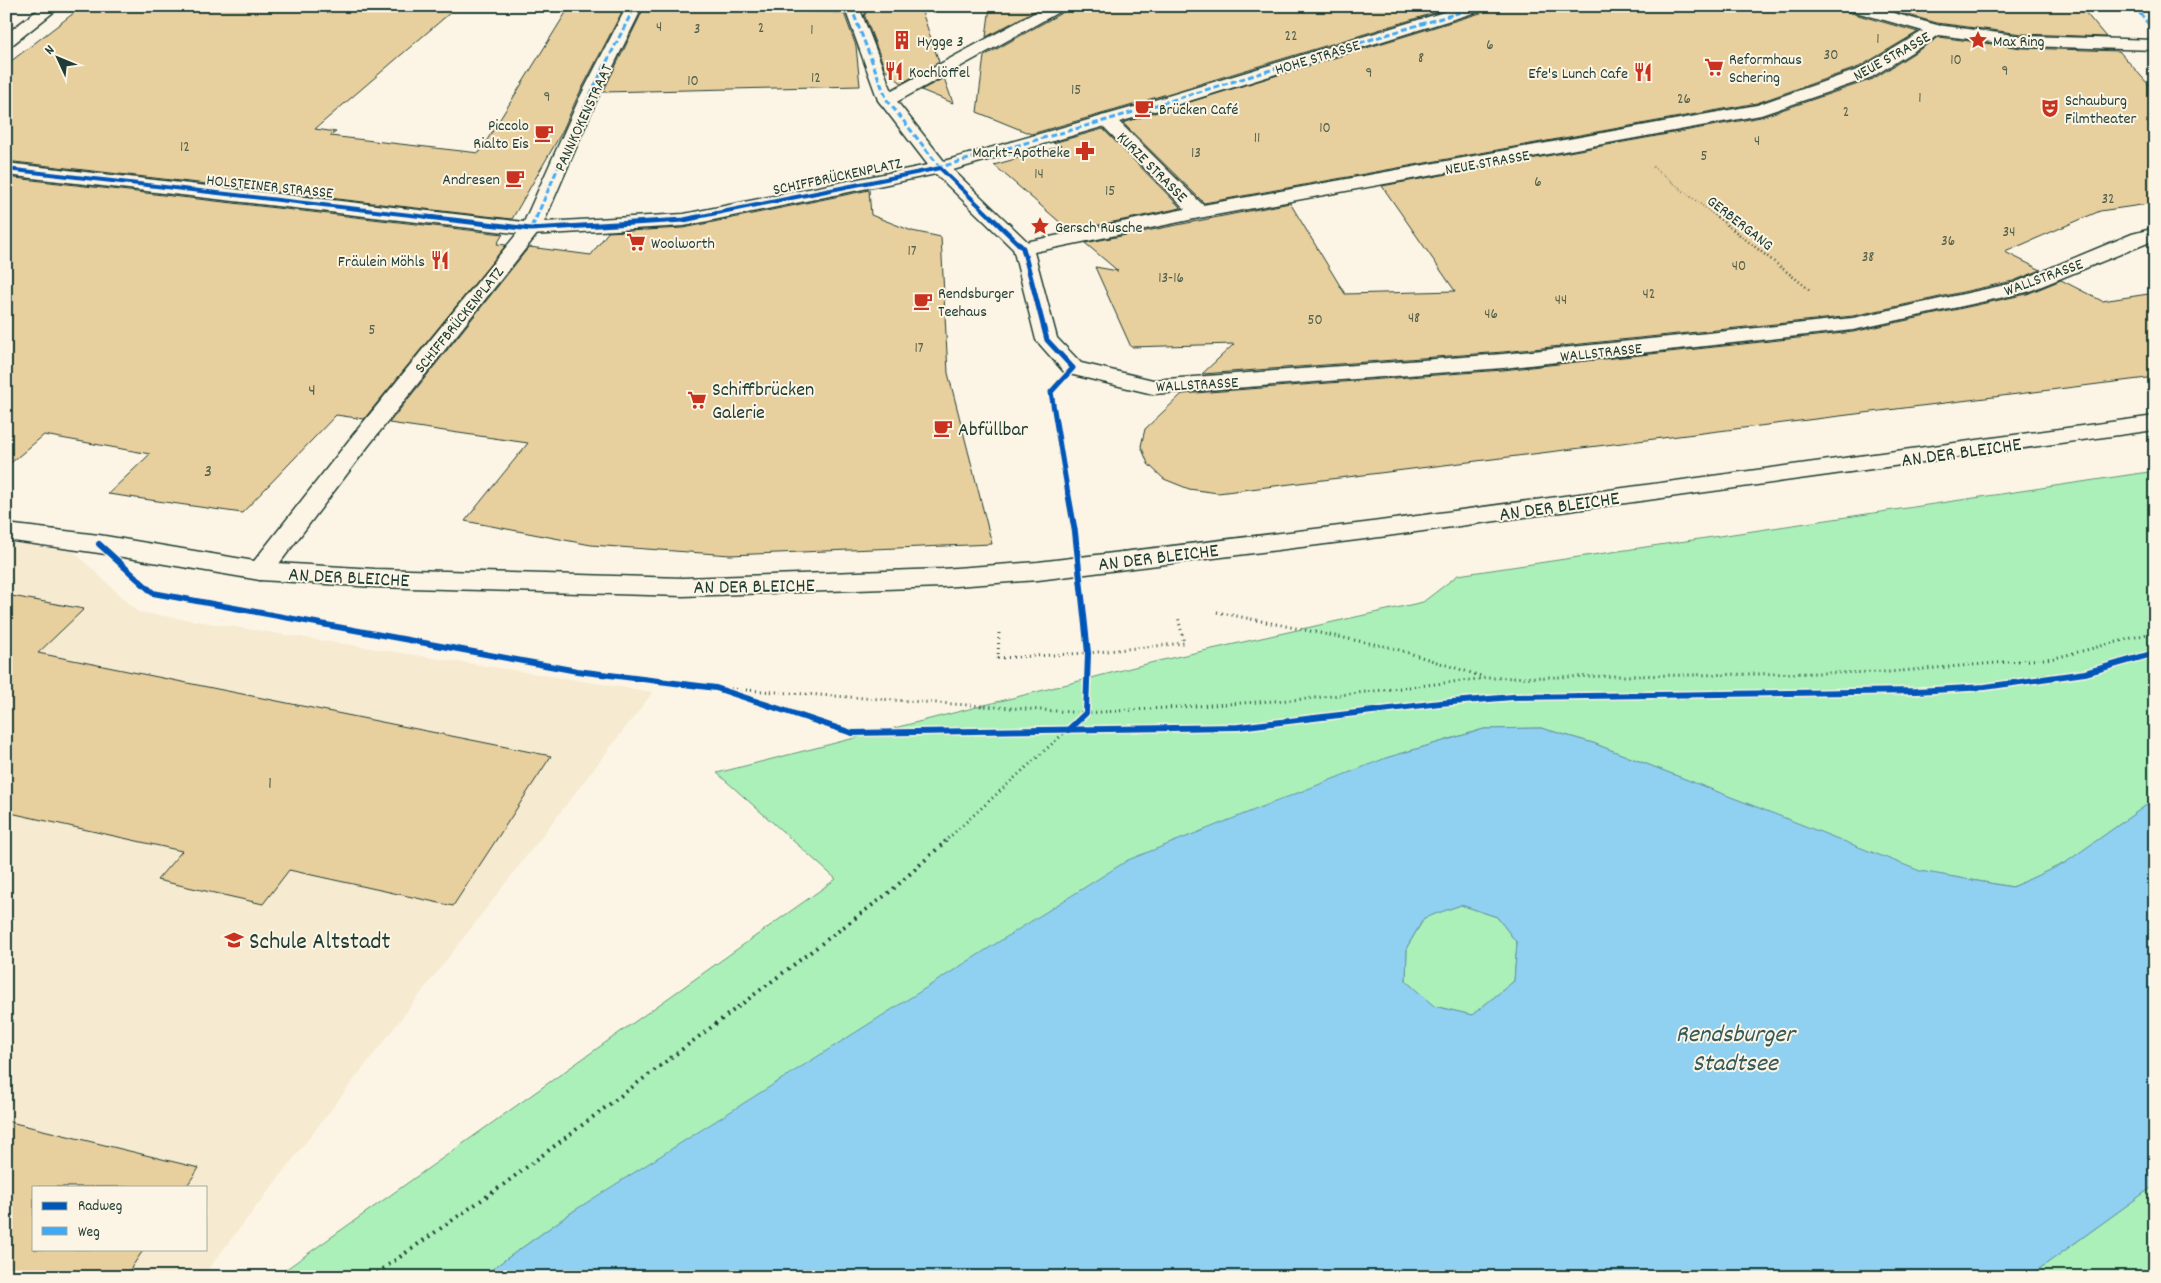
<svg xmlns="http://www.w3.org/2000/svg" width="2161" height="1283" viewBox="0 0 2161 1283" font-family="Dekko,sans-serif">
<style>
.built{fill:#f6ead0;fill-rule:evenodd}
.green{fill:#abefb9;stroke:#659676}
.water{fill:#90d0f1;stroke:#6395a5;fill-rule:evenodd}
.building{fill:#e8cf9e;stroke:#1f3d34}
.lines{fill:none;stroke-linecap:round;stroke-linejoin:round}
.pedestrian-casing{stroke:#1f3d34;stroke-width:3}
.minor-casing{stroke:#1f3d34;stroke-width:3}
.secondary-casing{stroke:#1f3d34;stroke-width:3}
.path-far3{stroke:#1f3d34;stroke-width:2;stroke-dasharray:0.5 2.5;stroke-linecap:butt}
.path-far2{stroke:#1f3d34;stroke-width:2.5;stroke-dasharray:1 3;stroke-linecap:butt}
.path-far1{stroke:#1f3d34;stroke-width:3;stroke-dasharray:1 4;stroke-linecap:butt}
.path{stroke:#1f3d34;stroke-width:4;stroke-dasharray:2 5;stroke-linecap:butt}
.pedestrian{fill:#fcf5e5;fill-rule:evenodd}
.minor{fill:#fcf5e5;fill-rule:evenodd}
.secondary{fill:#fcf5e5;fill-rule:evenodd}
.quiet-far1{stroke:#3fa9f5;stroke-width:3;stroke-dasharray:6 3;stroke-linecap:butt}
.quiet{stroke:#3fa9f5;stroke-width:4;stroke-dasharray:8 4;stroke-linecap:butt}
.cycleway-far2-casing{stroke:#fcf5e5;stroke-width:5.5}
.cycleway-far1-casing{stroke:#fcf5e5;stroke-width:8}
.cycleway-casing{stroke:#fcf5e5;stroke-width:9}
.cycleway-far2{stroke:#0057b8;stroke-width:4}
.cycleway-far1{stroke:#0057b8;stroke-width:5}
.cycleway{stroke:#0057b8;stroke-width:6}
.labels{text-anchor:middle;stroke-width:4;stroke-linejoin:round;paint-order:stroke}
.far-number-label{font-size:15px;fill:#51624e}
.far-poi-label{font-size:16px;fill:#1f3d34;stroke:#fcf5e5;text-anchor:start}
.far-street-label{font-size:16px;fill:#1f3d34;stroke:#fcf5e5}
.number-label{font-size:18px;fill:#51624e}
.poi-label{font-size:20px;fill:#1f3d34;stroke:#fcf5e5;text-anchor:start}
.street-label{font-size:20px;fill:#1f3d34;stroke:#fcf5e5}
.near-poi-label{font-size:24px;fill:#1f3d34;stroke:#fcf5e5;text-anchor:start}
.near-water-label{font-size:25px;font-style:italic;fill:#365a5a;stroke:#fcf5e5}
</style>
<rect width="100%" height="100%" fill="#fcf5e5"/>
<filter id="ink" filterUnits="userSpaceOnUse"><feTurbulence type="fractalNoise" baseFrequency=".02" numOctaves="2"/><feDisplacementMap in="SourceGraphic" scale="10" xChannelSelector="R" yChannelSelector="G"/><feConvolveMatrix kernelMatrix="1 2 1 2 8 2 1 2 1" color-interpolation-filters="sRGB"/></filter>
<g filter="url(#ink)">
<path class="built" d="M6,542l67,9 65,61 515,80 -451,585h-196zM34,1187h172v62h-172z"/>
<g class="green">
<path d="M2155,471v328l-88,63 -54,25 -95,-16 -325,-128 -52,-15 -57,1 -98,29 -811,452 -94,67h-206l561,-398 -119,-106 441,-112 265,-59 35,-27z"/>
<path d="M1461,905l36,12 20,26 -3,38 -42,34 -39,-9 -27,-25 1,-34 18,-30z"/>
<path d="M2155,1185v92h-127z"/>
</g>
<path class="water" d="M1541,728l52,15 327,128 92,16 53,-24 90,-64v386l-127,92h-1547l94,-67 553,-350 258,-102 98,-29zM1461,905l36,12 20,26 -3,38 -42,34 -38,-9 -28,-25 1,-34 17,-29z"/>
<g class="building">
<path d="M83,6h375l-143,123 21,3 -6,4 149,17 91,-147h55l-48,92 -15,34 -50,87 -506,-58v-96z"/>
<path d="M645,6l199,7 12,33 4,40 -257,6z"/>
<path d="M864,6h56l19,56 -37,21 -2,-1 -15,-13 -21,-55h2z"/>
<path d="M990,6h53l-57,31z"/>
<path d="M1069,6h388l-310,94 -3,7 4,5 6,1 333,-102 4,-5h349l4,5 74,21 -59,35 -102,36 -553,100 -81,-80 19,-6 3,-5 -5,-6 -7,-1 -102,29 -54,-22 7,-56 81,-45z"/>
<path d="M1876,6h204l26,31 -84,-3 -85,-11z"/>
<path d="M1939,37l83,11 97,3 36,41v111l-55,8 -95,41 36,18 -28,11 -160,35 -350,36 -301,22 32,-30 -103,3 -36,-80 23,4 -33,-28 205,-40 55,91 110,-3 -73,-105 379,-69 112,-38z"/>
<path d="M944,78l9,25 -32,-13z"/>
<path d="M1103,129l78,79 -111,23 -76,-66 67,-19 -8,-3z"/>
<path d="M6,177l497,57 -6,10 9,1 -142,174 -28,-4 -94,98 -134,-19 42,-40 -106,-19 -38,32z"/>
<path d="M869,190l2,25 41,16 29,6 7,136 44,171 -262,11 -139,-10 -126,-24 63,-78 -139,-20 140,-176 62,8 17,-23 76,-4z"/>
<path d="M2061,280l41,21 53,-8v84l-937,116 -29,-4 -25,-10 -16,-15 -7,-18 4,-17 37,-35 321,-24 350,-38 174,-38z"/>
<path d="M6,595l78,14 -46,44 513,103 -98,150 -164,-36 -26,34 -106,-24 25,-29 -176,-39z"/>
<path d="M6,1121l193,47 -13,19h-152v62h110l-19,28h-119z"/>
</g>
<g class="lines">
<g class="pedestrian-casing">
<g id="pedestrian">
<path d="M627,6h16l-46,93 -53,123 140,-8 244,-49 -50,-65 -34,-94 15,1 36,92 49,62 190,-54 6,1 3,4 -3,4 -187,54 77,74 3,4 -3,4 -7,2 -7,-2 -80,-78 -252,52 -153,9 -525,-60v-12l518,59 55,-123z"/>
<path d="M1464,6h25l-3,3 -326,101 -6,1 -6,-1 -3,-4 3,-4z"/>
</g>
</g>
<g class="minor-casing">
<g id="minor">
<path d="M43,6h18l-49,39 -6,2v-13z"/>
<path d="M1047,6h20l-3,3 -171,95 -6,1 -6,-1 -3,-4 3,-4z"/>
<path d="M1842,6h26l69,19 85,11 133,4v10l-133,-4 -83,-11 -67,42 -111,38 -562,103 -165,34 23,86 24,25 72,17 350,-26 350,-36 161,-35 118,-49 23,-6v12l-128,52 -174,38 -350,38 -350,26 -88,-21 -29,-33 -23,-92 3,-4 169,-35 -84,-85 -3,-4 3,-4 6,-1 6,1 90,89 554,-100 103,-36 63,-38 -78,-22z"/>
<path d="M531,223l7,2 3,4 -3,4 -169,212 -100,132 -9,3 -9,-3 -4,-6 4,-6 102,-130 171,-210z"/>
</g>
</g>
<g class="secondary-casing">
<path id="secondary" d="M2155,416v14l-790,109 -327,41 -96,7 -259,9 -308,-9 -115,-7 -161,-27 -93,-13v-16l93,11 161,27 115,7 308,9 259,-9 96,-7 327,-39z"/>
</g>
<path class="path-far3" d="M1653,167l65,51"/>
<path class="path-far2" d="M1717,217l93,73"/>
<g class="path-far1">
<path d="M1217,612l176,36 91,29"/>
<path d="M999,633l-1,25 90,-5 96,-10 -6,-26"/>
<path d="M716,688l370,25 219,-14 182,-21 402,-6 166,-14 100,-26"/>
<path d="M944,842l142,-129 2,-60 -2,-12"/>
</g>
<path class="path" d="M371,1277l132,-92 388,-294 55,-50"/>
<use href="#pedestrian" class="pedestrian"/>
<use href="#minor" class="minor"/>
<use href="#secondary" class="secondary"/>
<g class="quiet-far1">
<path d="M2134,6l21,26"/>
<path d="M851,7l36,93 56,71"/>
<path d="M937,168l170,-48 374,-114"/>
<path d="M536,218l52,-119 47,-93"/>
</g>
<path class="quiet" d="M531,229l5,-12"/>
<g class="cycleway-far2-casing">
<g id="cycleway-far2">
<path d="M6,169l431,49"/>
<path d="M692,218l248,-50 52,50"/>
</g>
</g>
<g class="cycleway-far1-casing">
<g id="cycleway-far1">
<path d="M427,217l104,12 153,-9 14,-3"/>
<path d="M991,217l32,31 24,92 26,28 -22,24 17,102"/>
</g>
</g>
<g class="cycleway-casing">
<g id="cycleway">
<path d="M99,544l54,49 424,78 139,17 136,45 386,-6 202,-24 73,-6 404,-6 68,-4 100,-14 70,-20"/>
<path d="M1068,730l18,-17 2,-60 -13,-121 -7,-39"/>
</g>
</g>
<use href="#cycleway-far2" class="cycleway-far2"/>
<use href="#cycleway-far1" class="cycleway-far1"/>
<use href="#cycleway" class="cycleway"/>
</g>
</g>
<defs>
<g id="building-bare" transform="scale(1.5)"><path d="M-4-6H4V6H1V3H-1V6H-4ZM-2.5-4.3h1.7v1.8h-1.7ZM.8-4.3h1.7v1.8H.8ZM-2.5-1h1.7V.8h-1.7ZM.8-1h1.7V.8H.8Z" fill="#c8321e" stroke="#fcf5e5" stroke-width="2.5" paint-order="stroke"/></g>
<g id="sight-bare" transform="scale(1.5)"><path d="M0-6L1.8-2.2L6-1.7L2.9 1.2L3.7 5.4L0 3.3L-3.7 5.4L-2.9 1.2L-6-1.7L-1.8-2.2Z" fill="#c8321e" stroke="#fcf5e5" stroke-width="2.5" paint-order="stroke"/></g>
<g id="supermarket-bare" transform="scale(1.5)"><path d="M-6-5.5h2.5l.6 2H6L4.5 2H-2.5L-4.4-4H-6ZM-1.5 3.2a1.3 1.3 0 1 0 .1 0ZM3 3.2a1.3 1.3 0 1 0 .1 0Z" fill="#c8321e" stroke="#fcf5e5" stroke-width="2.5" paint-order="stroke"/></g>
<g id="restaurant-bare" transform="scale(1.5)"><path d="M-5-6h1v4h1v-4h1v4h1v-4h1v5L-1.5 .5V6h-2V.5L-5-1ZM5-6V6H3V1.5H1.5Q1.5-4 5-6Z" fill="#c8321e" stroke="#fcf5e5" stroke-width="2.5" paint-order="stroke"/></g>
<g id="cafe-bare" transform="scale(1.5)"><path d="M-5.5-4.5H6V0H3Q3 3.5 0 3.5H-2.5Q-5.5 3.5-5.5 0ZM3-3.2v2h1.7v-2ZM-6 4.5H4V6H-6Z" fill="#c8321e" stroke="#fcf5e5" stroke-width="2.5" paint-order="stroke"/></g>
<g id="theatre-bare" transform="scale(1.5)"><path d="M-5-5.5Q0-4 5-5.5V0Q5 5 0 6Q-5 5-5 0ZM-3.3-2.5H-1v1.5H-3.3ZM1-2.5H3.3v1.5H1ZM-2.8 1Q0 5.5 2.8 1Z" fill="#c8321e" stroke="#fcf5e5" stroke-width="2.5" paint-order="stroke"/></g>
<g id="pharmacy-bare" transform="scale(1.5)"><path d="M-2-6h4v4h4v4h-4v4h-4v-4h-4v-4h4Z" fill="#c8321e" stroke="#fcf5e5" stroke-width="2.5" paint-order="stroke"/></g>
<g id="school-bare" transform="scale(1.5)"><path d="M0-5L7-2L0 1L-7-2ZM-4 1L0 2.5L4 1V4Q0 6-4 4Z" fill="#c8321e" stroke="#fcf5e5" stroke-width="2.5" paint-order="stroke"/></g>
</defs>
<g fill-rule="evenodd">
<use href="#building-bare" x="902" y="40"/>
<use href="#sight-bare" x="1978" y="40"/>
<use href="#supermarket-bare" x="1714" y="67"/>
<use href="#restaurant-bare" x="894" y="71"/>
<use href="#restaurant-bare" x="1643" y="72"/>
<use href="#cafe-bare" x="1144" y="108"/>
<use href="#theatre-bare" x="2050" y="108"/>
<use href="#cafe-bare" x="544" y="133"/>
<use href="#pharmacy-bare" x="1085" y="151"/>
<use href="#cafe-bare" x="515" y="178"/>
<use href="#sight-bare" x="1040" y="226"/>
<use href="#supermarket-bare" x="636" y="242"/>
<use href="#restaurant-bare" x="440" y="260"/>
<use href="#cafe-bare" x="923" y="301"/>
<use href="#supermarket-bare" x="697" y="400"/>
<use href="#cafe-bare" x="943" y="428"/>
<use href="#school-bare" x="234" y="940"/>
</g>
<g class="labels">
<g class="far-number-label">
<text x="659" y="31">4</text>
<text x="761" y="32">2</text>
<text x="697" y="33">3</text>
<text x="812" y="34">1</text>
<text x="1291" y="40">22</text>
<text x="1878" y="43">1</text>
<text x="1490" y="49">6</text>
<text x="1831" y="59">30</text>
<text x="1421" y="62">8</text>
<text x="1956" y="64">10</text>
<text x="2005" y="75">9</text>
<text x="1369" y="77">9</text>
<text x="816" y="82">12</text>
<text x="693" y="85">10</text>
<text x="1076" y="94">15</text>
<text x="547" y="101">9</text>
<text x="1920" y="102">1</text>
<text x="1684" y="103">26</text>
<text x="1846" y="116">2</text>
<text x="1325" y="132">10</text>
<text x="1257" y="142">11</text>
<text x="1757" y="145">4</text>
<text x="185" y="151">12</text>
<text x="1196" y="157">13</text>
<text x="1704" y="160">5</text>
<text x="1039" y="178">14</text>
<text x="1538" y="186">6</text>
<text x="1110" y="195">15</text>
<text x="2108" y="203">32</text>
<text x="2009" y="236">34</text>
<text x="1948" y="245">36</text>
<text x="912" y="255">17</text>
<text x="1868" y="261">38</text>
<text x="1739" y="270">40</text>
<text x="1171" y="282">13-16</text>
<text x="1649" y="298">42</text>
<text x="1561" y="304">44</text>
<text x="1491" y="318">46</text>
<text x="1414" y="322">48</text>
<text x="1315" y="324">50</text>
<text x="372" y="334">5</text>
<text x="919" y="352">17</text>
</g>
<g class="far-poi-label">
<text x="917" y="46">Hygge 3</text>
<text x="1993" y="46">Max Ring</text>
<text x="1729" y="64">Reformhaus<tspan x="1729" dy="18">Schering</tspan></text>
<text x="909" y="77">Kochlöffel</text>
<text x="1628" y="78" text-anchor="end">Efe's Lunch Cafe</text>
<text x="2065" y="105">Schauburg<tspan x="2065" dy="18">Filmtheater</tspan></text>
<text x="1159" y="114">Brücken Café</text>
<text x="529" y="130" text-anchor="end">Piccolo<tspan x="529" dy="18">Rialto Eis</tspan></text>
<text x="1070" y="157" text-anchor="end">Markt-Apotheke</text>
<text x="500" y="184" text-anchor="end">Andresen</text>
<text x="1055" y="232">Gersch Rusche</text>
<text x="651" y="248">Woolworth</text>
<text x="425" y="266" text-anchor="end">Fräulein Möhls</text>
<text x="938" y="298">Rendsburger<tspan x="938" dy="18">Teehaus</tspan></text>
</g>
<g class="far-street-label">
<text transform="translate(1891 55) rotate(-29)" y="6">NEUE STRASSE</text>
<text transform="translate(1317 56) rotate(-17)" y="6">HOHE STRASSE</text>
<text transform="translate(582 117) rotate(-65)" y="6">PANNKOKENSTRAAT</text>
<text transform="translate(1487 161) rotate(-10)" y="6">NEUE STRASSE</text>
<text transform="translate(1153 166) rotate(45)" y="6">KURZE STRASSE</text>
<text transform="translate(837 175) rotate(-12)" y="6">SCHIFFBRÜCKENPLATZ</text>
<text transform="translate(270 185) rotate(6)" y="6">HOLSTEINER STRASSE</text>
<text transform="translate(1741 222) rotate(38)" y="6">GERBERGANG</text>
<text transform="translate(2043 276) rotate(-20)" y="6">WALLSTRASSE</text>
<text transform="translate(458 319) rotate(-51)" y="6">SCHIFFBRÜCKENPLATZ</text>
<text transform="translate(1601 351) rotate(-6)" y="6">WALLSTRASSE</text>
<text transform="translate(1197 383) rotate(-3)" y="6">WALLSTRASSE</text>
</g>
<g class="number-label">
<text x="312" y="395">4</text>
<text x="208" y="476">3</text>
<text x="270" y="788">1</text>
</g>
<g class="poi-label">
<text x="712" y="395">Schiffbrücken<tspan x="712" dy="23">Galerie</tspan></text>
<text x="958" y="435">Abfüllbar</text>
</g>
<g class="street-label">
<text transform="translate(1961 451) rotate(-8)" y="7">AN DER BLEICHE</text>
<text transform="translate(1559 505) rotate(-8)" y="7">AN DER BLEICHE</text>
<text transform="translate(1158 556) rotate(-7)" y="7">AN DER BLEICHE</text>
<text transform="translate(349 576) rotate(3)" y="7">AN DER BLEICHE</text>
<text transform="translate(754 585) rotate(-1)" y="7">AN DER BLEICHE</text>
</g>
<g class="near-poi-label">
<text x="249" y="948">Schule Altstadt</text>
</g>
<g class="near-water-label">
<text x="1735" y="1041">Rendsburger<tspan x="1735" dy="29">Stadtsee</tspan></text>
</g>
</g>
<rect width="2161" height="1283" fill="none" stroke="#fcf5e5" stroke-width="25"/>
<rect x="12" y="12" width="2136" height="1258" fill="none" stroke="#1f3d34" stroke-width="2" filter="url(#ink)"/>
<rect x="32" y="1186" width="175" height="65" fill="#fcf5e5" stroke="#a4ab9e"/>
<rect x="42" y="1202" width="25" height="8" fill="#0057b8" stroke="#a4ab9e"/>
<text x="78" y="1210" font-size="15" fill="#1f3d34">Radweg</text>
<rect x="42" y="1227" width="25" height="8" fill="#3fa9f5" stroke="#a4ab9e"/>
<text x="78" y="1236" font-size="15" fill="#1f3d34">Weg</text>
<g transform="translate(58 58) rotate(314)" stroke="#fcf5e5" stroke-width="4" paint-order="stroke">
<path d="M0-4L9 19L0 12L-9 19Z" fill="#1f3d34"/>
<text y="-8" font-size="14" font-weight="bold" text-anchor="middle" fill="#1f3d34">N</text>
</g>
</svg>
